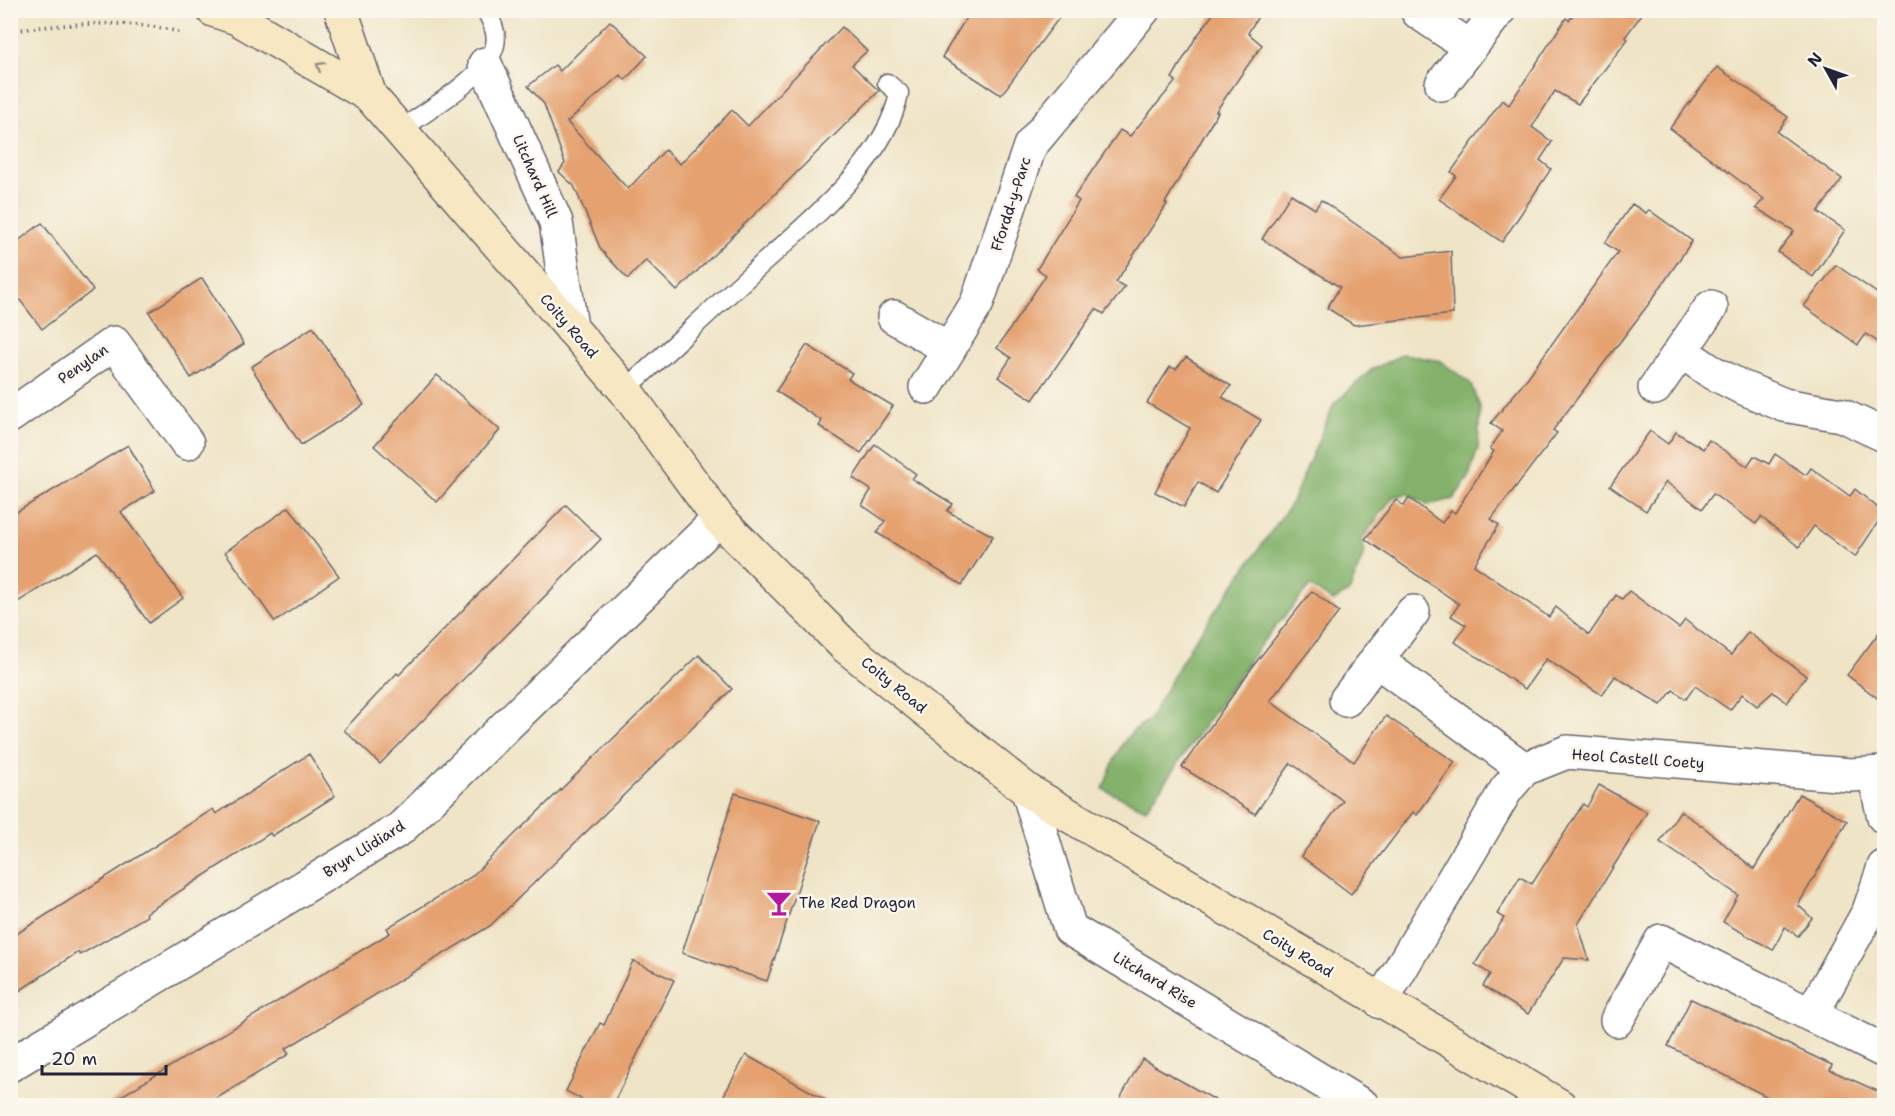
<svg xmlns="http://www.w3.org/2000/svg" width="1895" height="1116" viewBox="0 0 1895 1116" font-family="'Shantell Sans',sans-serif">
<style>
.forest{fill:#84b26c;stroke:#536a54;stroke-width:1.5}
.building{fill:#e5a170}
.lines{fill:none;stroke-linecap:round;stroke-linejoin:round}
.service-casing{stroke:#6a666c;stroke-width:21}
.minor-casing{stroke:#6a666c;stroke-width:36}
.secondary-casing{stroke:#6a666c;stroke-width:36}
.path{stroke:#6a666c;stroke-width:4;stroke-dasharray:1.5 4.5;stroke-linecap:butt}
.service{stroke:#fff;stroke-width:18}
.minor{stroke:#fff;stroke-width:33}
.secondary{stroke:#f7e8c3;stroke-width:33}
.oneway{stroke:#978f86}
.labels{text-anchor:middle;stroke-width:5;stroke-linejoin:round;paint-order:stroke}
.street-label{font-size:15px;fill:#22223b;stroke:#fbf7ec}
.poi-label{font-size:15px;fill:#22223b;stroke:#fbf7ec;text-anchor:start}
</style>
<rect width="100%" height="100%" fill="#fbf7ec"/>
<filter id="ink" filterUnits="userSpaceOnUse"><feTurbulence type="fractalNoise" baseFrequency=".0167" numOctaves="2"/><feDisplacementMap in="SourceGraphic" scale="12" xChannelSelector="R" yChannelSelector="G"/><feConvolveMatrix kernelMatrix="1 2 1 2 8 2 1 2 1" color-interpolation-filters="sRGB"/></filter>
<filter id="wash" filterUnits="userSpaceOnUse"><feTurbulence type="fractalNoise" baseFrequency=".008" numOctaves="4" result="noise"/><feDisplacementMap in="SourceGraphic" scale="24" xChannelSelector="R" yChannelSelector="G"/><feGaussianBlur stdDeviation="1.35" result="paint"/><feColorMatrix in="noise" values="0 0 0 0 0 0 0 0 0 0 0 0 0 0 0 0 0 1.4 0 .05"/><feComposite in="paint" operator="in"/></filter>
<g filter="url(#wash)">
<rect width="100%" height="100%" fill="#efe4c6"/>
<path class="forest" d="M1403,354l37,7 30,22 10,24 -2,41 -10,31 -15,20 -26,6 -19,-11 -15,3 -32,43 4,11 -16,41 -16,9 -23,-15 -49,58 -115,165 -43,-20c10,-26 18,-56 45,-68l42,-74 102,-145 42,-98 37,-34z"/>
<g id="blocks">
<g class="building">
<path d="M971,10h94l-64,85 -59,-38z"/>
<path d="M1216,10h46l-14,23 14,12 -46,66 2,1 -53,91 2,1 -51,78 9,5 -21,27 -8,-5 -63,91 -35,-23 13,-19 -14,-10 49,-73 -9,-6 42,-68 -5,-4 46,-67 10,6 46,-55 -4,-3 23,-39z"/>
<path d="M1577,10h68l-20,27 3,2 -50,65 -23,-13 -23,36 20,15 -12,18 11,9 -49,73 -63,-43 17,-23 -5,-4 51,-72 7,5 57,-87 3,2z"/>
<path d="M610,21l37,35 -22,24 -5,-5 -53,47 61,67 37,-39 15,14 52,-54 16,16 94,-99 25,24 -15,14 27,26 -202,200 -31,-31 -18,19 -27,-29 -27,-64 -15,-14 6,-9 -21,-59 -16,-18 27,-21 5,6z"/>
<path d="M1717,67l71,50 -11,15 65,47 -24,33 27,18 -32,47 -35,-25 16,-21 -38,-23 8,-9 -94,-71z"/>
<path d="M1291,194l24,15 6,-9 82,57 48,-6 2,63 -99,11 -27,-17 13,-21 -78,-48z"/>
<path d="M1632,204l14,9 3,-3 43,31 -41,60 -98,129 4,3 -66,86 8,6 -25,40 75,52 7,-10 33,28 27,-40 6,4 7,-8 50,37 6,-8 46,35 17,-23 58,44 -19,27 -14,-11 -16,14 -15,-12 -12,16 -35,-24 -9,13 -13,-9 -12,15 -46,-29 -13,19 -56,-36 -21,30 -70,-47 11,-17 -15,-9 8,-12 -94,-65 31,-39 8,6 5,-8 33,25 9,-13 4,3 39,-62 -4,-2 12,-18 -11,-8 35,-43 92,-128 -13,-9z"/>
<path d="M42,223l51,67 -51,39 -32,-42v-40z"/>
<path d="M1836,265l48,33v48l-18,-12 -8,11 -54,-39z"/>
<path d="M202,278l42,66 -53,34 -42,-66z"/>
<path d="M313,327l51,78 -63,40 -50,-78z"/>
<path d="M807,345l45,28 -4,6 45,27 -32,47 -42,-27 3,-5 -46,-30z"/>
<path d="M1186,357l45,29 -9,11 39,23 -45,73 -18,-11 -14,25 -29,-15 35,-64 -43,-25 23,-36 6,2z"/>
<path d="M437,375l63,55 -63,72 -63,-56z"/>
<path d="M1650,431l18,13 8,-12 27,17 6,-9 38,26 7,-10 15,8 6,-10 31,21 5,-7 39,28 5,-7 29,24 -29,44 -41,-31 -15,21 -38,-30 -5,7 -43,-30 -11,15 -36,-27 -20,29 -36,-25z"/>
<path d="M875,444l41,30 -4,5 41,25 -6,7 46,25 -31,49 -85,-52 8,-12 -23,-16 9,-15 -18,-12z"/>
<path d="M128,445l27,46 -34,21 62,86 -34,25 -52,-71 -87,55v-91z"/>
<path d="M566,505l35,34 -221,225 -36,-34 53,-57 2,2z"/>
<path d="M289,507l50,69 -64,46 -50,-70z"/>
<path d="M1312,591l27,21 -69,89 84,61 32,-46 69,46 -38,53 -4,-3 -62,82 -50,-38 42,-55 -52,-38 -36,51 -73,-47 71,-101z"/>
<path d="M1884,626v77l-37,-28z"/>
<path d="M699,655l33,34 -242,237 -205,123 4,5 -85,52h-99l285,-173 -3,-5 84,-51z"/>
<path d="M309,754l26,42 -63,40 -2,-3 -124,80 1,3 -67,39 -2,-3 -68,45v-59l203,-129 3,5z"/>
<path d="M1599,785l48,27 -69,112 11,36 -25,-2 -36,56 -45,-28 7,-12 -15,-10 29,-46 -7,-4 23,-37 12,7 51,-80 4,3z"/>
<path d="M735,793l85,28 -53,160 -85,-28z"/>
<path d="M1799,794l48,27 -49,84 14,13 -14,18 -13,-9 -12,23 -50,-28 15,-27 -78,-53 20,-31 25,17 49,41z"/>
<path d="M633,961l41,19 -62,126h-18l-28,-15 34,-68 4,2z"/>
<path d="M1691,999l141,66 -2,5 54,24v12h-99l-117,-60z"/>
<path d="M746,1055l90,51h-93l-19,-11z"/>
<path d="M1142,1059l84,47h-110z"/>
</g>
</g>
</g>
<g filter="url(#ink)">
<use href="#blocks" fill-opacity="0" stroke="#6a666c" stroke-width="1.5"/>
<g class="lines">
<g class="service-casing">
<g id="service">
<path d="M400,130c25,-18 89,-55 95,-85 3,-12 -4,-24 -9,-35"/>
<path d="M625,390c42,-38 83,-77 125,-115 50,-47 136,-111 149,-182l-12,-10"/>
</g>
</g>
<g class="minor-casing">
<g id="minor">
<path d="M1418,12l52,35"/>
<path d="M485,64l71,158 15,106"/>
<path d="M1442,84l57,-74"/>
<path d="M894,317l55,32"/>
<path d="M1681,351l29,20 29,15 45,19 57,10 43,20"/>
<path d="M926,387l51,-84 53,-157 113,-136"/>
<path d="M1655,388l56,-81"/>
<path d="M10,416l104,-73 73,100"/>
<path d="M1376,660l148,109"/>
<path d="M1346,700l67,-88"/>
<path d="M1874,774l10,43"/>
<path d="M1028,791l42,138 293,177"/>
<path d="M1381,1002l125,-212 18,-21 43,-17 283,23 34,-2"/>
<path d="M1811,1015l58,-104 15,-44"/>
<path d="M1617,1020l44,-79 223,110"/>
<path d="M10,1065l390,-236 319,-310"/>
</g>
</g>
<g class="secondary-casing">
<g id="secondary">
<path d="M213,10l24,8 133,78 255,294 94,129 126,127 183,145 532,315"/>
<path d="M341,10l29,86"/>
</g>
</g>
<path class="path" d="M10,31c52,-7 123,-13 172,2"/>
<use href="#service" class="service"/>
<use href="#minor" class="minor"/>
<use href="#secondary" class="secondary"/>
</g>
<defs><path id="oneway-chevron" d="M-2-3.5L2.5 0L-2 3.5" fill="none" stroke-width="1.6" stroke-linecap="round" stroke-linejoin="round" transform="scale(1.5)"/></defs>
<use class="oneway" href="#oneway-chevron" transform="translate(320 66) rotate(-149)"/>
</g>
<defs>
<g id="bar-bare" transform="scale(2.07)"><path d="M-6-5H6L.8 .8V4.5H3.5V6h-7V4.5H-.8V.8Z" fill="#b5179e" stroke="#fbf7ec" stroke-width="2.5" paint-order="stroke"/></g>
</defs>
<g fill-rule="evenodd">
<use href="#bar-bare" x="779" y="903"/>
</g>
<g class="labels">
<g class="street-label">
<text transform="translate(535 176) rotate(66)" y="5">Litchard Hill</text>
<text transform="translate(1011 204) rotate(-72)" y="5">Ffordd-y-Parc</text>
<text transform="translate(569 326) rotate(49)" y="5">Coity Road</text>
<text transform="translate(83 364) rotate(-35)" y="5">Penylan</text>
<text transform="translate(894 685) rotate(39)" y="5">Coity Road</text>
<text transform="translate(1638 759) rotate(4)" y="5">Heol Castell Coety</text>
<text transform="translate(364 849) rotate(-32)" y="5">Bryn Llidiard</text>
<text transform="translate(1298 953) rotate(31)" y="5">Coity Road</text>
<text transform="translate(1155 980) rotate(31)" y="5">Litchard Rise</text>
</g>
<g class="poi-label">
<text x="799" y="908">The Red Dragon</text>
</g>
</g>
<rect width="1895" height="1116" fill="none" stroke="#fbf7ec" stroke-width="36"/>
<g transform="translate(1826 69) rotate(310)" stroke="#fbf7ec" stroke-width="4.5" paint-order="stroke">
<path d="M0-4.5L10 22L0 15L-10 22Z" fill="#22223b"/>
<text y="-9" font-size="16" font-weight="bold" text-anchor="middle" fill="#22223b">N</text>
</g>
<path d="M42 1065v9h124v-9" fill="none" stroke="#22223b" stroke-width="3"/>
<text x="51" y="1065" font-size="18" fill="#22223b" stroke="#fbf7ec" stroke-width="4.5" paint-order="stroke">20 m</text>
</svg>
